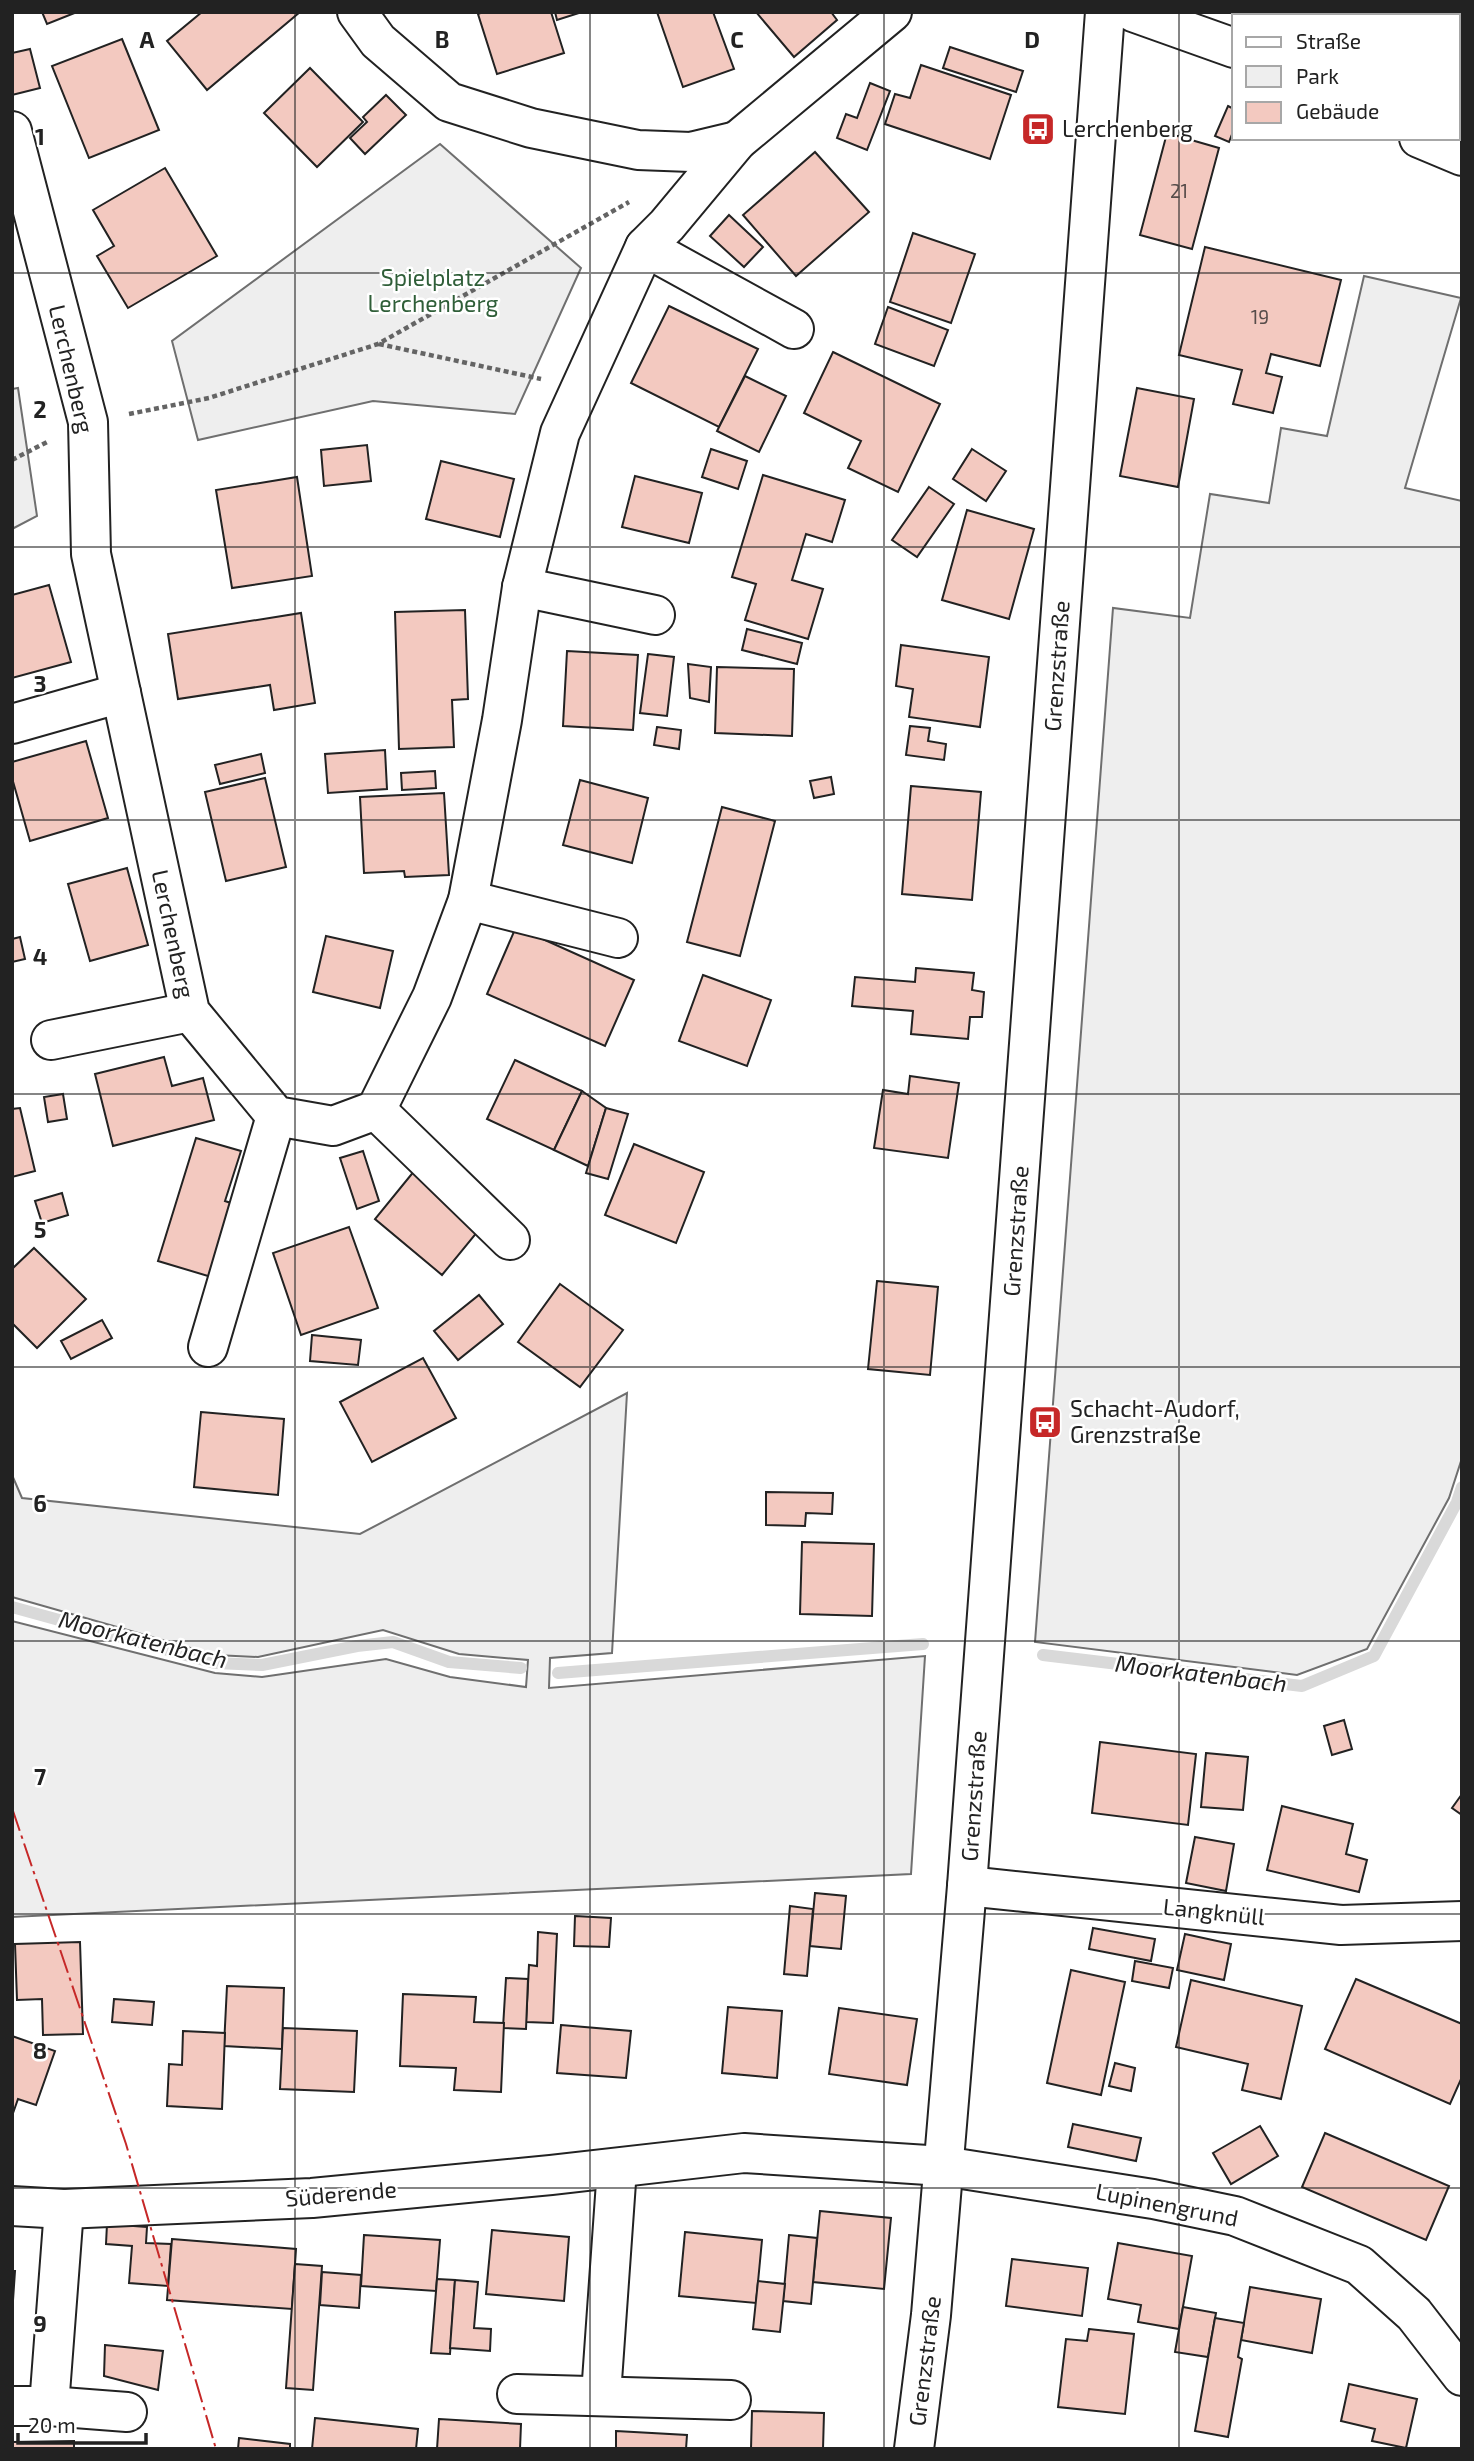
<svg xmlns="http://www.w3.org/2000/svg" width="1474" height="2461" viewBox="0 0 1474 2461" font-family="'Exo 2',sans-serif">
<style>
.green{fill:#eee;stroke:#6f6f6f;stroke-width:2}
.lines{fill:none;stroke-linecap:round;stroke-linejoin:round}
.stream{stroke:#d9d9d9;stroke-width:12}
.building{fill:#f3c9c0;stroke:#222;stroke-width:2}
.minor-casing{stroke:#222;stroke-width:42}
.path{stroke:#646464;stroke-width:4.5;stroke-dasharray:5 3.5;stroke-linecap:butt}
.minor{stroke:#fff;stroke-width:38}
.power{stroke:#c62828;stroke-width:2;stroke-dasharray:24 5 3.5 5;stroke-linecap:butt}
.grid{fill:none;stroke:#222;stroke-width:2;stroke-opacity:0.55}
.labels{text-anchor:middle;stroke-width:5;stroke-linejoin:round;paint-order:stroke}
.number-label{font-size:19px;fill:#564c4a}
.poi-label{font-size:23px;fill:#222;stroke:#fff;text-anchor:start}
.park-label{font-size:23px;fill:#2f5e38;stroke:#fff}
.street-label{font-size:23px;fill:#222;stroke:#fff}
.water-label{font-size:24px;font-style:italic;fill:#222;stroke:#fff}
.grid-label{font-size:23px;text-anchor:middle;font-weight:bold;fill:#222;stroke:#fff;stroke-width:5;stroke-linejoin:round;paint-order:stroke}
</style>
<rect width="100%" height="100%" fill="#fff"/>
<g class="green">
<path d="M440,144l141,124 -66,146 -142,-13 -175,39 -26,-99z"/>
<path d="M1364,276l97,22 -56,190 57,13v957l-13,40 -82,151 -70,26 -262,-33 78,-1034 77,10 20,-124 59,9 12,-75 46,8z"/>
<path d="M18,388l19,128 -25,13v-140z"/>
<path d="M627,1393l-15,260 -62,5 -1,30 376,-32 -14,218 -899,43v-296l203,52 47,4 124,-18 64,18 76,10 2,-27 -69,-6 -76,-24 -125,27 -43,-2 -203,-58v-122l10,23 338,36z"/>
</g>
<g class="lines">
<g class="stream">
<path d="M12,1607l203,56 47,2 95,-19 36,-4 56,20 72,6"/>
<path d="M1043,1655l259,31 72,-30 83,-154 5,-15"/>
<path d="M558,1673l365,-29"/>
</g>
</g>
<g class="building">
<path d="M42,12h35l-30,12z"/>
<path d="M202,12h98l-93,78 -40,-49z"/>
<path d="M483,12h68l13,41 -67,21 -19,-60z"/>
<path d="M555,12h27l-25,8z"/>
<path d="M657,12h56l21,57 -51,18z"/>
<path d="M756,12h75l6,8 -43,37z"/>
<path d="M1360,12h54l-1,4h-54z"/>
<path d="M122,39l37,91 -70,28 -37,-92z"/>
<path d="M950,47l73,24 -7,21 -73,-24z"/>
<path d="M30,49l10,39 -28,7v-42z"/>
<path d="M921,65l90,30 -21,64 -105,-35 10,-30 15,4z"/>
<path d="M310,68l53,54 -46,45 -53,-54z"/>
<path d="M870,83l20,8 -23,59 -30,-12 9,-24 11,4z"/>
<path d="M386,95l20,20 -41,39 -15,-16 17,-16 -4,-5z"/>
<path d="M1228,106l6,3v20l-5,13 -14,-6z"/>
<path d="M1167,133l52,15 -27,101 -52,-14z"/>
<path d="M815,152l54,60 -73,64 -53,-61z"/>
<path d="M165,168l52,88 -89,52 -31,-52 17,-10 -21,-36z"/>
<path d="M729,215l34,32 -19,20 -34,-31z"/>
<path d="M913,233l62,21 -24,69 -61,-21z"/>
<path d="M1205,247l136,33 -21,86 -49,-12 -5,19 16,4 -9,36 -40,-9 9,-34 -63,-15z"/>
<path d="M669,306l89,43 -39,78 -88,-44z"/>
<path d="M888,307l60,23 -14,36 -59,-22z"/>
<path d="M833,352l107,52 -42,88 -50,-24 13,-27 -57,-28z"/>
<path d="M745,376l41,20 -27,56 -42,-21z"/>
<path d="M1137,388l57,11 -16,88 -58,-11z"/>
<path d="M367,445l4,36 -47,5 -3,-36z"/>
<path d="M711,449l36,12 -9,28 -36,-12z"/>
<path d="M972,449l34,22 -20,30 -33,-22z"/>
<path d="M441,461l73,18 -14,58 -74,-18z"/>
<path d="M763,475l82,25 -13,42 -26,-8 -14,46 31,9 -15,50 -63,-19 11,-36 -24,-7z"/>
<path d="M635,476l67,17 -13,50 -67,-16z"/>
<path d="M297,477l15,99 -80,12 -16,-98z"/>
<path d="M929,487l25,17 -37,53 -25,-17z"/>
<path d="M967,510l67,19 -25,90 -67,-19z"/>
<path d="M49,585l22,77 -59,16v-83z"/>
<path d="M465,610l3,89 -16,1 2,47 -55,2 -4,-137z"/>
<path d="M301,613l14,90 -41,7 -4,-25 -92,14 -10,-65z"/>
<path d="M747,629l55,14 -5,21 -55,-14z"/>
<path d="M901,645l88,12 -9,70 -71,-10 4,-28 -17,-3z"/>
<path d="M567,651l71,4 -5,75 -70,-4z"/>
<path d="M648,654l26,3 -7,59 -27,-3z"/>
<path d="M688,664l23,3 -2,35 -19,-4z"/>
<path d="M717,667l77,2 -2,67 -77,-3z"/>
<path d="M910,726l20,2 -2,13 18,3 -2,16 -38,-5z"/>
<path d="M657,727l24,3 -2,19 -25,-4z"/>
<path d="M86,741l22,77 -78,23 -18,-63v-16z"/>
<path d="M385,750l2,39 -59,4 -3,-39z"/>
<path d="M261,754l4,19 -45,11 -5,-19z"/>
<path d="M435,771l1,17 -34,2 -1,-17z"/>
<path d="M831,777l3,17 -20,4 -4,-17z"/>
<path d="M265,778l21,89 -60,14 -21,-89z"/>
<path d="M580,780l68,18 -16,65 -69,-18z"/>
<path d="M911,786l70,6 -9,108 -70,-6z"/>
<path d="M444,793l5,82 -44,2 -1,-6 -40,2 -4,-76z"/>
<path d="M722,807l53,14 -35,135 -53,-14z"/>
<path d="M127,868l21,77 -58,16 -22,-77z"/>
<path d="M516,927l118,53 -29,66 -118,-52z"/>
<path d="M326,936l67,15 -13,57 -67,-16z"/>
<path d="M20,937l5,22 -13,3v-23z"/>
<path d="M916,968l58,5 -2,17 12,2 -2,25h-12l-2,22 -57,-5 2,-23 -61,-5 3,-29 60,5z"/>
<path d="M703,975l68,25 -24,66 -68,-25z"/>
<path d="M164,1057l8,29 31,-8 11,42 -101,26 -18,-72z"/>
<path d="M515,1060l67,31 -28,59 -67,-31z"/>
<path d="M910,1076l49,7 -11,75 -74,-10 9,-58 25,4z"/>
<path d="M582,1091l24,17 -18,58 -34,-16z"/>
<path d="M63,1094l4,25 -19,3 -4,-25z"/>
<path d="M20,1108l15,63 -23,6v-68z"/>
<path d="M606,1108l22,6 -20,65 -22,-6z"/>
<path d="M196,1138l45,13 -16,50 15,5 -22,73 -60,-18z"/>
<path d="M634,1144l70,28 -28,71 -71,-28z"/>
<path d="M363,1151l16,50 -22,8 -17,-51z"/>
<path d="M415,1170l68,55 -41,50 -67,-56z"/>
<path d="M62,1193l6,22 -26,8 -7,-22z"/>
<path d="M349,1227l29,81 -77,27 -28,-82z"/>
<path d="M34,1248l52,51 -49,49 -25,-25v-54z"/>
<path d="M877,1281l61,6 -8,88 -62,-6z"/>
<path d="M560,1284l63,46 -43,57 -62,-45z"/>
<path d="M479,1295l24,29 -45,36 -24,-29z"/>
<path d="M102,1320l10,18 -41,21 -10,-18z"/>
<path d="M312,1335l49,5 -3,25 -48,-4z"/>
<path d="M423,1358l33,60 -84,44 -32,-60z"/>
<path d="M201,1412l83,7 -6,76 -84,-8z"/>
<path d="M766,1492l67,1 -1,21 -26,-1 -1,13 -39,-1z"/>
<path d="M802,1542l72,2 -2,72 -72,-2z"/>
<path d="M1344,1720l8,29 -20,6 -8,-29z"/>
<path d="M1100,1742l96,12 -8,71 -96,-12z"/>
<path d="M1206,1753l42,4 -5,53 -42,-3z"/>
<path d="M1462,1794v21l-10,-7z"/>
<path d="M1282,1806l71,18 -7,30 21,6 -8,32 -92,-22z"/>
<path d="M1195,1837l39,7 -8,47 -40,-8z"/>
<path d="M815,1893l31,3 -5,53 -31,-3z"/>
<path d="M790,1906l23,3 -6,67 -23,-2z"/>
<path d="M575,1916l36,2 -2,29 -35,-1z"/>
<path d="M1093,1928l62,11 -4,22 -62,-12z"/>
<path d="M538,1932l19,2 -4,89 -27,-1 3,-57 8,1z"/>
<path d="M1185,1934l46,10 -7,36 -47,-10z"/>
<path d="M80,1942l3,92 -40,1 -1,-36 -25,1 -2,-56z"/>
<path d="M1135,1961l38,7 -4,20 -37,-7z"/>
<path d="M1071,1970l54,12 -24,113 -54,-12z"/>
<path d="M506,1978l22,1 -2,50 -23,-1z"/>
<path d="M1356,1979l106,45v53l-12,27 -125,-55z"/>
<path d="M1191,1980l111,26 -21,93 -39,-9 6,-26 -72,-17z"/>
<path d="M227,1986l57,2 -2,61 -58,-3z"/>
<path d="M403,1994l73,3 -2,25 30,1 -3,69 -47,-2 2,-22 -56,-2z"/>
<path d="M114,1999l40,3 -2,23 -40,-3z"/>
<path d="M728,2007l54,4 -5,67 -55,-5z"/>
<path d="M839,2008l78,11 -10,66 -78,-11z"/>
<path d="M561,2025l70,6 -5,47 -69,-5z"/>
<path d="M283,2028l74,3 -3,61 -74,-3z"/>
<path d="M183,2031l42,2 -3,76 -55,-3 2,-42 13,1z"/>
<path d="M12,2036l43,15 -19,54 -18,-6 -6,17z"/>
<path d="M1115,2063l20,5 -4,23 -22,-5z"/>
<path d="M1073,2124l68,14 -5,23 -68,-14z"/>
<path d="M1260,2126l18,30 -47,28 -18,-31z"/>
<path d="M1325,2133l124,53 -23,54 -124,-53z"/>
<path d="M820,2211l71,7 -7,71 -71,-7z"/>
<path d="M107,2224l40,3 -1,16 25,1 -3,42 -39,-3 3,-37 -26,-2z"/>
<path d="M492,2230l77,7 -5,64 -78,-7z"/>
<path d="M685,2232l77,8 -6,63 -77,-7z"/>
<path d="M364,2235l76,5 -4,51 -75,-5z"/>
<path d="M789,2235l28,3 -6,66 -28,-3z"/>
<path d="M172,2239l124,10 -4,60 -125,-9z"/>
<path d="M1118,2243l74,13 -13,73 -41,-7 3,-17 -33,-6z"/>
<path d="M1012,2259l76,9 -6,48 -76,-10z"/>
<path d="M295,2264l27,2 -9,124 -27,-2z"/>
<path d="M12,2271h3l-3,44z"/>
<path d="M322,2272l39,3 -2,33 -39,-3z"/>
<path d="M437,2279l18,1 -5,74 -19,-1z"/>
<path d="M455,2280l23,2 -4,46 17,1 -1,22 -40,-3z"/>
<path d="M758,2281l27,3 -5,48 -27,-3z"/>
<path d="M1250,2287l71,12 -9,54 -71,-13z"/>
<path d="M1183,2307l33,6 -8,44 -33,-5z"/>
<path d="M1215,2318l29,5 -6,34 4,2 -14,78 -33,-6z"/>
<path d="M1089,2329l45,5 -9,80 -67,-7 8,-68 21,2z"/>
<path d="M105,2345l58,6 -5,39 -54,-14z"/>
<path d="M1349,2384l68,15 -11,49 -34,-7 3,-12 -34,-8z"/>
<path d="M752,2411l72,2 -1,36h-72z"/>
<path d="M315,2418l103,11 -2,20h-104z"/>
<path d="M439,2419l82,5 -1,25h-83z"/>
<path d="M616,2431l71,4 -1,14h-70z"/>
<path d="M239,2438l51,6v5h-52z"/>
<path d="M74,2441v8h-62v-7z"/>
</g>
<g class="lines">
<g class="minor-casing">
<g id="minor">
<path d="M357,12l21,29 71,61 82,26 107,22 53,2 46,-11"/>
<path d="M1133,12l101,36"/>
<path d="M12,131l76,291 3,132 99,458 86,104 57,10 43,-16 56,-113 36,-97 34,-180 20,-133 38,-154 85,-186 22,-22 70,-84 155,-129"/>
<path d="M1419,138l43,18"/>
<path d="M645,247l149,82"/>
<path d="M522,587l133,28"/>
<path d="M12,724l109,-31"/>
<path d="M468,900l150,38"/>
<path d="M51,1040l139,-28"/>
<path d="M376,1110l134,130"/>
<path d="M208,1347l68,-231"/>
<path d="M967,1886l374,39 121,-4"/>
<path d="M12,2206l52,3 248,-11 239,-23 193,-22 199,13 210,33 82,17 124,49 55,49 48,62"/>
<path d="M517,2394l214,6"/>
<path d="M601,2395l16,-227"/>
<path d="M12,2406h37l78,6"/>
<path d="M49,2406l15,-197"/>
<path d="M914,2449l17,-134 36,-429 138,-1874"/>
</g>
</g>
<g class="path">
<path d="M379,344l162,35"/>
<path d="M129,414l80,-16 169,-54 251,-142"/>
<path d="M12,460l37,-19"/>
</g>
<use href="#minor" class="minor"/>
<path class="power" d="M12,1808l114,336 90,305"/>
</g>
<path class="grid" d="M295,12v2437M590,12v2437M884,12v2437M1179,12v2437M12,273h1450M12,547h1450M12,820h1450M12,1094h1450M12,1367h1450M12,1641h1450M12,1914h1450M12,2188h1450"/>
<defs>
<g id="bus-square" transform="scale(1.75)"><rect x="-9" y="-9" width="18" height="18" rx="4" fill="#c62828" stroke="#fff"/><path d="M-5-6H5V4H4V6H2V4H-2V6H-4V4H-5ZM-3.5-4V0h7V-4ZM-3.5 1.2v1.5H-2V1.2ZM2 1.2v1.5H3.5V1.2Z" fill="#fff"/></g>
</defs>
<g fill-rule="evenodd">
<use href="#bus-square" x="1038" y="129"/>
<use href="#bus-square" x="1045" y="1422"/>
</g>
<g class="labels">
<g class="number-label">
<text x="1179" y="198">21</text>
<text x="1260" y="324">19</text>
</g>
<g class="poi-label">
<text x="1062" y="137">Lerchenberg</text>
<text x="1070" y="1417">Schacht-Audorf,<tspan x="1070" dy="26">Grenzstraße</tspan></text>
</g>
<g class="park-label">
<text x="433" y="286">Spielplatz<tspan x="433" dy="26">Lerchenberg</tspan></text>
</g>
<g class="street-label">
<text transform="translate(71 369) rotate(77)" y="8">Lerchenberg</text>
<text transform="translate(1057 666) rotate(-86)" y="8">Grenzstraße</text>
<text transform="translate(173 934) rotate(78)" y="8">Lerchenberg</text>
<text transform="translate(1016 1231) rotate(-86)" y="8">Grenzstraße</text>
<text transform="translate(974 1796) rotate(-86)" y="8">Grenzstraße</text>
<text transform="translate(1214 1912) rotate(6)" y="8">Langknüll</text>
<text transform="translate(341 2194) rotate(-5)" y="8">Süderende</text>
<text transform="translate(1167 2205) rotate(11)" y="8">Lupinengrund</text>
<text transform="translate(925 2361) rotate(-83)" y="8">Grenzstraße</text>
</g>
<g class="water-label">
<text transform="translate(143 1640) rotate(14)" y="8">Moorkatenbach</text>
<text transform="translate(1201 1674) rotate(7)" y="8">Moorkatenbach</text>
</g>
</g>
<g class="grid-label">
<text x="147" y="48">A</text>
<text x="442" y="48">B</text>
<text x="737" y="48">C</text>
<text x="1032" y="48">D</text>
<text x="40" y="145">1</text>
<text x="40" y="418">2</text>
<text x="40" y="692">3</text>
<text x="40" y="965">4</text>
<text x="40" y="1238">5</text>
<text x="40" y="1512">6</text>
<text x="40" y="1785">7</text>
<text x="40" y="2059">8</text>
<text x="40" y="2332">9</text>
</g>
<rect width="1474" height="2461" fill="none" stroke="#222222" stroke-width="28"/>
<rect x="1232" y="14" width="228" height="126" fill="#ffffff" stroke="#a7a7a7" stroke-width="2"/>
<rect x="1246" y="37" width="35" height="10" fill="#ffffff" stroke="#a7a7a7" stroke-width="2"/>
<text x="1296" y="49" font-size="21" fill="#222222">Straße</text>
<rect x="1246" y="66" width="35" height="21" fill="#eeeeee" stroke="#a7a7a7" stroke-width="2"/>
<text x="1296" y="84" font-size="21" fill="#222222">Park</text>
<rect x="1246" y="102" width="35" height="21" fill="#f3c9c0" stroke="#a7a7a7" stroke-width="2"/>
<text x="1296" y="119" font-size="21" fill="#222222">Gebäude</text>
<path d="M18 2433v10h128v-10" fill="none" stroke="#222222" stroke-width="3.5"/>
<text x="28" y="2433" font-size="21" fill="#222222" stroke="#ffffff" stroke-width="5" paint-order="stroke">20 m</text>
</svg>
